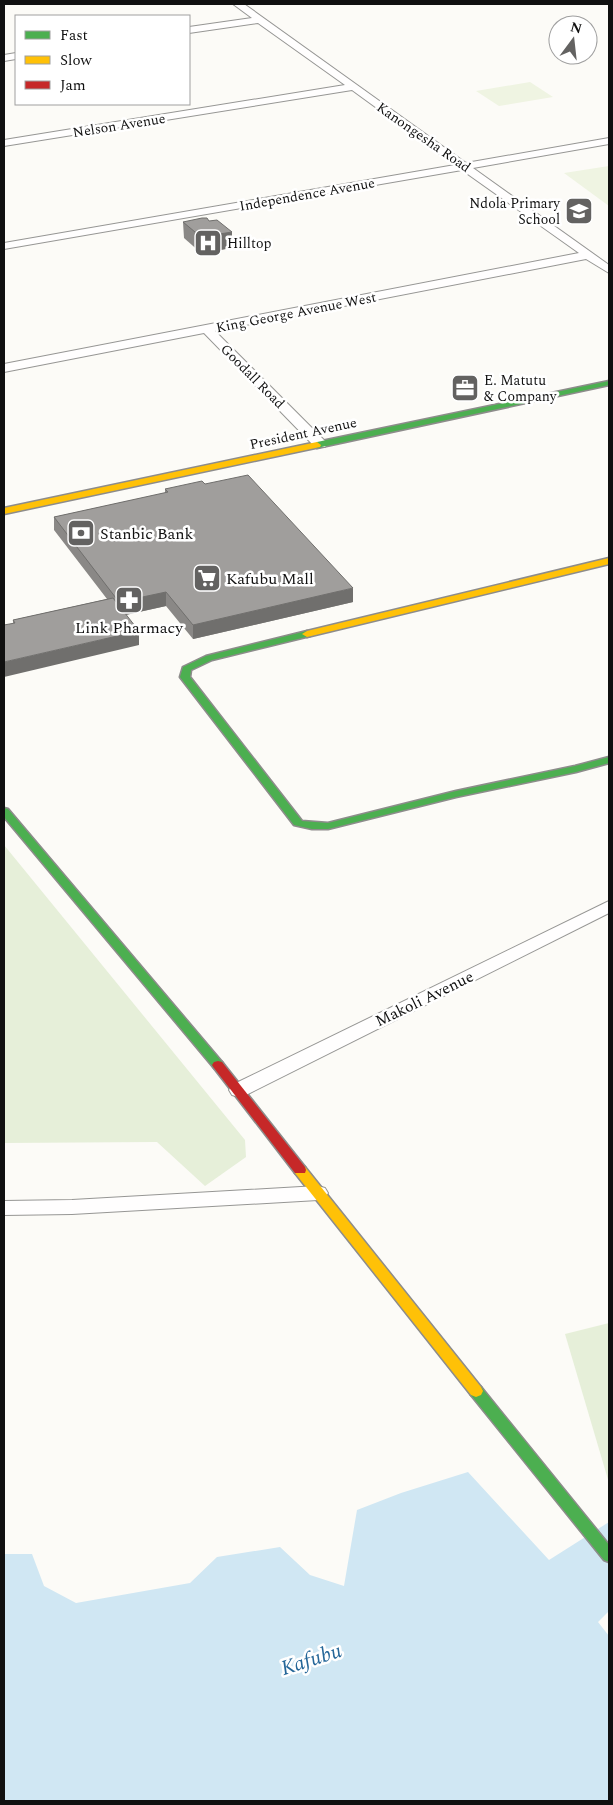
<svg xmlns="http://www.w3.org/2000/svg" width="613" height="1805" viewBox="0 0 613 1805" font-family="Spectral,serif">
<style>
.green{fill:#e6efd9}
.pitch{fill:#eff4e2}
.water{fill:#d0e7f3}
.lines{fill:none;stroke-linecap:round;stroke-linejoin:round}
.street-casing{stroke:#969694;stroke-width:2}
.fast-casing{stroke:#8d8c8b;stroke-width:3}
.slow-casing{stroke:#8d8c8b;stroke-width:3}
.jam-casing{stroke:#8d8c8b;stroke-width:3}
.street{fill:#fffefe;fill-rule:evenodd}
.fast{fill:#4caf50;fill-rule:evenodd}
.slow{fill:#ffc107;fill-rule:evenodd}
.jam{fill:#c62828;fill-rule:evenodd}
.wall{fill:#8a8886}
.shaded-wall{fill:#706f6d}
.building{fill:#a09e9c;stroke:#706f6d}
.labels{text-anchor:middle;stroke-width:5;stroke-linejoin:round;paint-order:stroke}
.far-street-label{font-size:14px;fill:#101010;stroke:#fff}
.far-poi-label{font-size:14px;fill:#101010;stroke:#fff;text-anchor:start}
.poi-label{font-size:16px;fill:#101010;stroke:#fff;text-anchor:start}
.street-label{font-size:16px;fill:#101010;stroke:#fff}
.near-water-label{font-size:21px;font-style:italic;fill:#246698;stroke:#fff}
</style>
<rect width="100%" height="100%" fill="#fcfbf7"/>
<g class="green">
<path d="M4,845l241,295 1,17 -41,29 -48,-44 -153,1z"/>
<path d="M609,1323v160l-44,-149z"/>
</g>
<g class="pitch">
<path d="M530,82l23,15 -54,9 -23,-15z"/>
<path d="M609,166v40l-45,-33z"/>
</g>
<path class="water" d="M468,1472l81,88 60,-38v89l-11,11 11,14v165h-605v-247h28l12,32 32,17 114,-20 27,-26 63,-10 30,28 34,11 13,-76 44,-17z"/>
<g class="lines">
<g class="street-casing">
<g id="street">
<path d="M233,4h11l222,159 143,-25v6l-136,24 136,97v8l-23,-14 -371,72 110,110 2,3 -2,3h-10l-111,-114 -200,39v-8l575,-111 -117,-83 -458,79v-6l451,-78 -103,-75 -348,56v-6l341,-55 -87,-62 -69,10v-6l63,-9z"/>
<path d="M16,53v6l-12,2v-6z"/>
<path d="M609,901v12l-363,182 -7,2 -7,-2 -3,-5 3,-5z"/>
<path d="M318,1186l7,2 3,5 -3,5 -7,2 -246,14 -68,1v-14l68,-1z"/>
</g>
</g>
<g class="fast-casing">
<g id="fast">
<path d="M609,381v4l-292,63 -4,-3 4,-3z"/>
<path d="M307,631l3,1 2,2 -2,2 -98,24 -21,10 -1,7 112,144 26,2 128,-32 119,-25 34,-9v6l-33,9 -120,25 -128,32h-16l-18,-4 -114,-148 3,-10 23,-11z"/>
<path d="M4,808l4,1 214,253 2,3 -2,3h-8l-210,-251z"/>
<path d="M476,1385l5,2 128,158v17l-5,-2 -133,-165 -2,-4 2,-4z"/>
</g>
</g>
<g class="slow-casing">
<g id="slow">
<path d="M317,442l4,3 -1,2 -316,67v-6z"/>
<path d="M609,558v6l-302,73 -5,-3 5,-3z"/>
<path d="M300,1165l5,2 176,220 2,4 -2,4 -5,2 -5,-2 -176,-222 -1,-3 1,-3z"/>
</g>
</g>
<g class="jam-casing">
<path id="jam" d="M218,1061l4,1 83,105 1,3 -1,3h-10l-81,-105 -2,-3 2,-3z"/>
</g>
<use href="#street" class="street"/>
<use href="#fast" class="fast"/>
<use href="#slow" class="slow"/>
<use href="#jam" class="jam"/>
</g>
<g class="wall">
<path d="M209,221l23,11v16l-31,5 -17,-15 -1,-16z"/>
<path d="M205,484l148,118 -160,37 -27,-33 -40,9 13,30 -126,-22v-3l94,-21 -53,-69v-13l111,-24v-4z"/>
</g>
<g class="shaded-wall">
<path d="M232,232v16l-31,5v-16z"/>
<path d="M353,588v14l-160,37v-14z"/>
<path d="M166,592v14l-46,10 -1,-14z"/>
<path d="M139,631v14l-135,32v-15z"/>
</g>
<g class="building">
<path d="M202,218h5l2,3 8,-1 15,12 -31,5 -18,-15z"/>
<path d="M248,475l105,113 -160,37 -27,-33 -47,10 -65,-85 114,-25 -3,-3 37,-8 3,3z"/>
<path d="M113,598l26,33 -135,31v-37l11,-2 -2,-3z"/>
</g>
<defs>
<g id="school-square" transform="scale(1.4375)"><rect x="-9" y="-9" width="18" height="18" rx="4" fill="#636261" stroke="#fff"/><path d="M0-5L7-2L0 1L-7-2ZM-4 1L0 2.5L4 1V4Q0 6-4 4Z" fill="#fff"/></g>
<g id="hospital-square" transform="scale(1.4375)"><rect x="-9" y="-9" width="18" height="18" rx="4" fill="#636261" stroke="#fff"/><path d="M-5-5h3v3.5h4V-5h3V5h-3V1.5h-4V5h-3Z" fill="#fff"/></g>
<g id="office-square" transform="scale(1.4375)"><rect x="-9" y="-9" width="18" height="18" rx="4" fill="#636261" stroke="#fff"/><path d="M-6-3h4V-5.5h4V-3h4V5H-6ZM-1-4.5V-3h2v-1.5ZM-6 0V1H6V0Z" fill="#fff"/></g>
<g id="bank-square" transform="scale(1.4375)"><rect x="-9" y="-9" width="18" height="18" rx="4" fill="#636261" stroke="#fff"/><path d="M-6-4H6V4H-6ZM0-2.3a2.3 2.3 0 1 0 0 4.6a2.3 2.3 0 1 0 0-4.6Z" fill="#fff"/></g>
<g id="supermarket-square" transform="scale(1.4375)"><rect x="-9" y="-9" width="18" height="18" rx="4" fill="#636261" stroke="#fff"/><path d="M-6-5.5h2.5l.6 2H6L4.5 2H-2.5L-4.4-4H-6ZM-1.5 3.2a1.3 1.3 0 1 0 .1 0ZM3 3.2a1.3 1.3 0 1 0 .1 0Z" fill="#fff"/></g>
<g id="pharmacy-square" transform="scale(1.4375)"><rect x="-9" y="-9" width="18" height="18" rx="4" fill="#636261" stroke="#fff"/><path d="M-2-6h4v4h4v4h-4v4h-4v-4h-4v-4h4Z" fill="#fff"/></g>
</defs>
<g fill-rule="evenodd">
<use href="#school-square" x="579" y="211"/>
<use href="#hospital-square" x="208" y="243"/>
<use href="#office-square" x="465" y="388"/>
<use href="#bank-square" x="81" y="533"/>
<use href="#supermarket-square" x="207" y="578"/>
<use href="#pharmacy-square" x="129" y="600"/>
</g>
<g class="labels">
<g class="far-street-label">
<text transform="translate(119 125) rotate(-9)" y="5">Nelson Avenue</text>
<text transform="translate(424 137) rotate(35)" y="5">Kanongesha Road</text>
<text transform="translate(307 194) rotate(-10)" y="5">Independence Avenue</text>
<text transform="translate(296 312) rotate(-11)" y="5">King George Avenue West</text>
<text transform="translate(253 376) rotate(45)" y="5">Goodall Road</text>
<text transform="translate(303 433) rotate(-12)" y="5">President Avenue</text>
</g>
<g class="far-poi-label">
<text x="560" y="208" text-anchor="end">Ndola Primary<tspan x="560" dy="16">School</tspan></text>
<text x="227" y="248">Hilltop</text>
<text x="484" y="385">E. Matutu<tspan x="484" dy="16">&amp; Company</tspan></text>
</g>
<g class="poi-label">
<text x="100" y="539">Stanbic Bank</text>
<text x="226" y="584">Kafubu Mall</text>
<text x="129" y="633" text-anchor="middle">Link Pharmacy</text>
</g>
<g class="street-label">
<text transform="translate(424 998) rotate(-26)" y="6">Makoli Avenue</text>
</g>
<g class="near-water-label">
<text transform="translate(311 1659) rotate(-18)" y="7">Kafubu</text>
</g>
</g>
<rect width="613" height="1805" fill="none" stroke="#101010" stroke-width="10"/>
<rect x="15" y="15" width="175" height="90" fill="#ffffff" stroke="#9f9f9f"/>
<rect x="25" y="31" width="25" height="8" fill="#4caf50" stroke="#9f9f9f"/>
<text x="60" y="40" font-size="15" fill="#101010">Fast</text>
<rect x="25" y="56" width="25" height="8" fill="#ffc107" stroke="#9f9f9f"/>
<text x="60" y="65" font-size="15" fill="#101010">Slow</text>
<rect x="25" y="81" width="25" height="8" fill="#c62828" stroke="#9f9f9f"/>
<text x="60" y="90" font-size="15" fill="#101010">Jam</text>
<g transform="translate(573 40) rotate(15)"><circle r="24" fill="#ffffff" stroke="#9f9f9f"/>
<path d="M0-4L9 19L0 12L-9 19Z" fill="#636261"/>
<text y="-8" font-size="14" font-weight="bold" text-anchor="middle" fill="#101010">N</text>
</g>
</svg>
